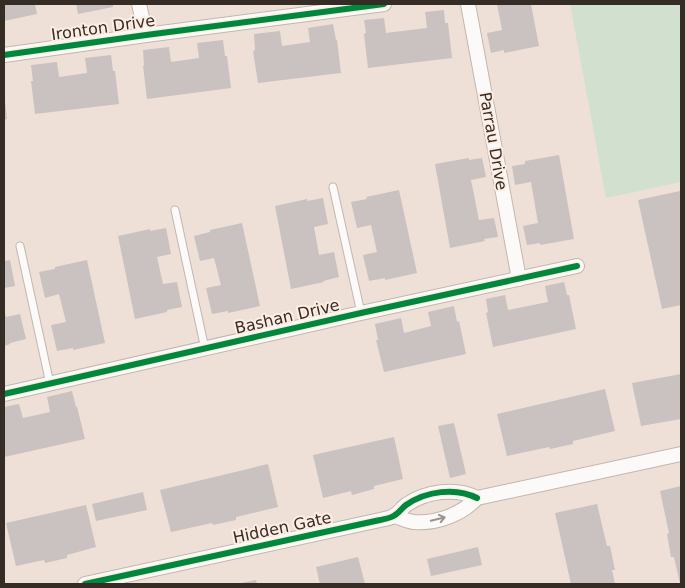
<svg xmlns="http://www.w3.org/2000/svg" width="685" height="588" viewBox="0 0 685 588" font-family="'DejaVu Sans',sans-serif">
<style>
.green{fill:#d2e1cf}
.building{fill:#cac1c1}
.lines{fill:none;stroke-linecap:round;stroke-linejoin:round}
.lane-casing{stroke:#c2b7af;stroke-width:9}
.street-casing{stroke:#c2b7af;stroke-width:16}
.lane{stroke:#fcfaf9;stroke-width:7}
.street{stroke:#fcfaf9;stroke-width:14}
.cycleway-casing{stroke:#fdede3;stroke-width:9}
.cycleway{stroke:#00873e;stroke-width:6}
.oneway{stroke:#999390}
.labels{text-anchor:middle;stroke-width:4;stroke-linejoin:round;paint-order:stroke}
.street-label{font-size:16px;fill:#362c26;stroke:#fdede3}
</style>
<rect width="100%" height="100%" fill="#eee0d6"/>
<path class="green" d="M570,4h111v178l-75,16z"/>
<g class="building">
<path d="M4,4h31l2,10 -33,7z"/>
<path d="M76,4h37v3l-35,7z"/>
<path d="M497,4h34l8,42 -35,7v-3l-13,3 -4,-20 15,-3z"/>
<path d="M444,10l1,13h3l4,35 -84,10 -4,-34 2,-1 -2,-13 20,-2 2,15 41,-5 -2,-16z"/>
<path d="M333,24l3,16h1l4,33 -83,10 -5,-32 2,-1 -1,-16 26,-3 2,15 28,-4 -2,-14z"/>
<path d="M223,40l2,16h2l4,32 -84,11 -4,-33h1l-1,-16 26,-3 2,15 28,-4 -2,-15z"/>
<path d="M111,55l2,16h2l4,33 -84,10 -4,-33h2l-2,-16 26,-3 2,15 28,-4 -2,-15z"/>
<path d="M4,101h1l2,18 -3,1z"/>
<path d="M559,155l15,84 -34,6v-2l-13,2 -4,-19 15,-3 -7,-41 -16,3 -3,-19 13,-2v-3z"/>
<path d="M469,158v2l13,-2 4,19 -15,3 8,40 15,-2 4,19 -14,2 1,2 -35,7 -15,-84z"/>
<path d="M399,190l18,83 -32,7v-2l-16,3 -6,-26 14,-3 -6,-27 -14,3 -6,-26 16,-3 -1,-2z"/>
<path d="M680,191l1,6v108l-19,4 -24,-109z"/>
<path d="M323,198l5,26 -14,3 5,28 15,-3 5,25 -16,4 1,1 -33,7 -16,-83 32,-7v2z"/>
<path d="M242,223l18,83 -32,7v-2l-16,3 -6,-26 15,-3 -7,-27 -14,3 -6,-25 16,-4v-2z"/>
<path d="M166,228l5,26 -14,3 6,27 14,-2 5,25 -15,3v2l-32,7 -17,-83 32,-7v2z"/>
<path d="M10,260l5,26 -11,2v-27z"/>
<path d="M87,260l18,83 -32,7v-2l-16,3 -6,-26 15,-3 -7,-28 -14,4 -6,-26 16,-3v-2z"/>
<path d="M564,282l3,13h2l7,34 -83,18 -7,-34 2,-1 -2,-13 19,-4 3,15 40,-8 -3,-16z"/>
<path d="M454,306l3,16 2,-1 7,33 -82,18 -8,-32h2l-3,-16 26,-6 3,15 27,-7 -3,-14z"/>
<path d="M4,310l2,7 14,-3 6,25 -16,4v1l-6,2z"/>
<path d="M681,374v45l-40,7 -9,-43z"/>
<path d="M605,389l10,42 -42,10v3l-23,5 -1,-2 -42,9 -10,-42z"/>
<path d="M72,391l4,16h1l8,32 -81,18v-50l15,-3 4,14 27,-6 -3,-15z"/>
<path d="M454,423l12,51 -16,4 -12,-52z"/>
<path d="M394,437l9,42 -29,7v3l-22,6 -1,-4 -28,7 -10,-43z"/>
<path d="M268,464l10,43 -42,10v3l-23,5 -1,-2 -41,9 -11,-42z"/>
<path d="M681,486v98h-1l-6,-27h-3l-4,-23 2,-1 -9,-42z"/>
<path d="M143,492l4,18 -51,11 -4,-17z"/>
<path d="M597,504l10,42h3l5,24h-3l3,14h-44l-16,-71z"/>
<path d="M86,505l10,42 -29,8v3l-22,5 -1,-3 -28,6 -10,-43z"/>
<path d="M478,547l4,18 -51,11 -4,-17z"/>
<path d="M358,557l7,27h-45l-4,-17z"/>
<path d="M256,580l1,4h-16v-1z"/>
</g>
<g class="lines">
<g class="lane-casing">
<g id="lane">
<path d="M333,187l28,126"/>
<path d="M175,210l30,139"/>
<path d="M20,246l30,138"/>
</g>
</g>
<g class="street-casing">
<g id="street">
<path d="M139,4l7,31"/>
<path d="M468,4l51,275"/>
<path d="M4,55l142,-20 238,-31"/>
<path d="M4,394l357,-81 216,-47"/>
<path d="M395,516c6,2 12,5 19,6 23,2 48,-8 63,-24l204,-44"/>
<path d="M85,584l295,-64c4,-1 12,-2 15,-5 4,-2 7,-7 11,-10 20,-14 50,-18 71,-7"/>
</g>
</g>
<use href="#lane" class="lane"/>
<use href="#street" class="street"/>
<g class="cycleway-casing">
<g id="cycleway">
<path d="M4,55l142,-20 238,-31"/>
<path d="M4,394l357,-81 216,-47"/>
<path d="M85,584l295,-64c4,-1 12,-2 15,-5 4,-2 7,-7 11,-10 20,-14 50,-18 71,-7"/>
</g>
</g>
<use href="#cycleway" class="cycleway"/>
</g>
<defs><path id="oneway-shaft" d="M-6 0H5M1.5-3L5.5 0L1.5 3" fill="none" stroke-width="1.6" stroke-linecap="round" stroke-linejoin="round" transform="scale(1.25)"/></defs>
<use class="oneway" href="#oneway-shaft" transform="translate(438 519) rotate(-14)"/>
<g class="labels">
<g class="street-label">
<text transform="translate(103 27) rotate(-8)" y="6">Ironton Drive</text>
<text transform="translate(494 141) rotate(80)" y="6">Parrau Drive</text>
<text transform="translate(287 316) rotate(-13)" y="6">Bashan Drive</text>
<text transform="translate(282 527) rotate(-12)" y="6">Hidden Gate</text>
</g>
</g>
<rect width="685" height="588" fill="none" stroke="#362c26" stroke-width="10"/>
</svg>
